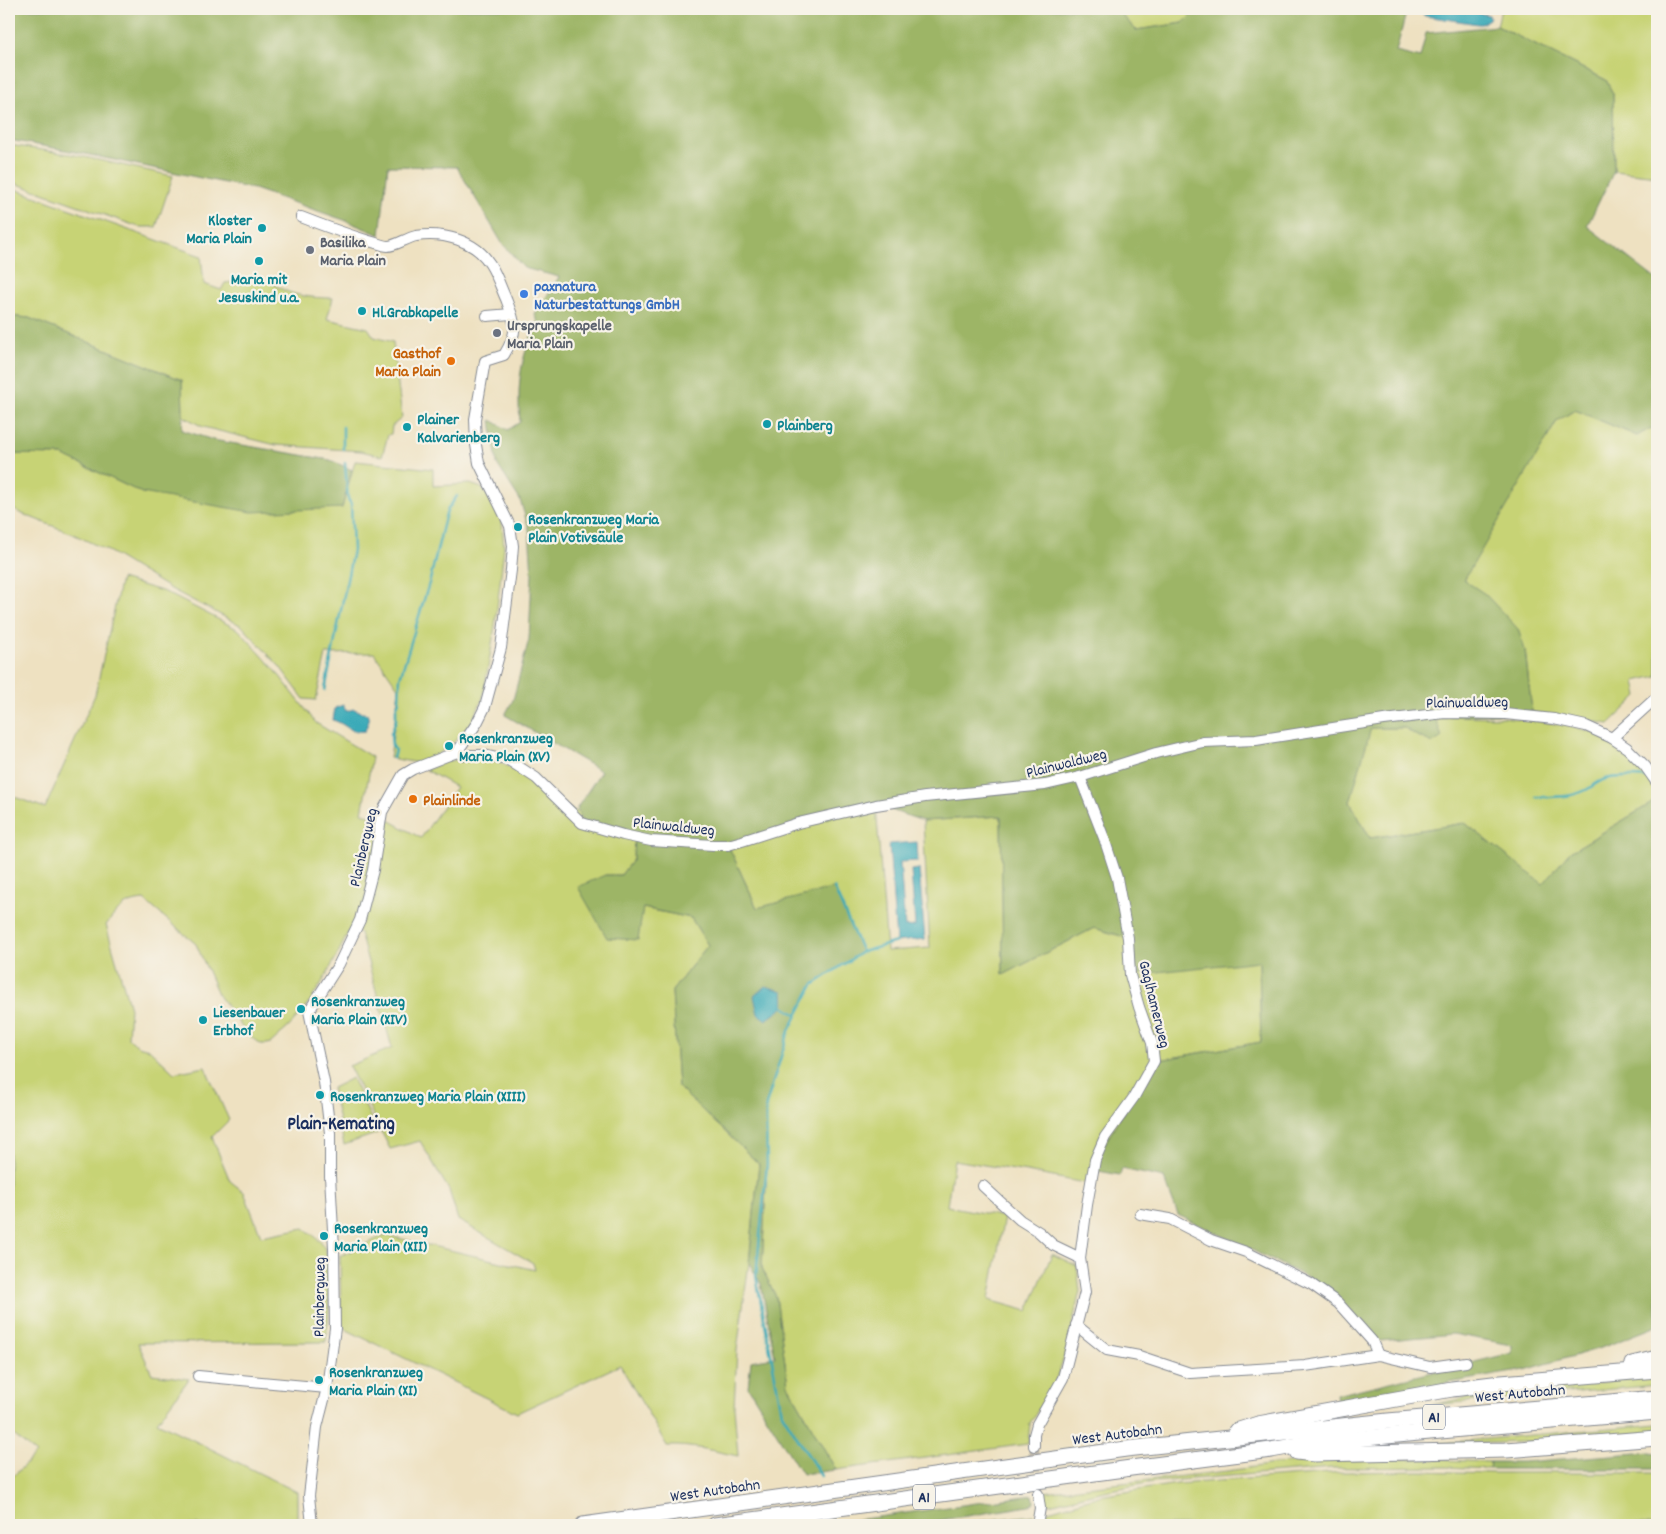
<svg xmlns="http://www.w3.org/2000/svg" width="1666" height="1534" viewBox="0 0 1666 1534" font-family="Dekko,sans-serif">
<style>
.green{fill:#c7d375;stroke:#71816a}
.forest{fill:#9db566;stroke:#5c7262}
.water{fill:#3baab8;stroke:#2b6c8b}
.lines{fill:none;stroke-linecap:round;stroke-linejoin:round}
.stream{stroke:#3baab8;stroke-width:2.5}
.minor-tunnel{stroke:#c4bdad;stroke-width:10;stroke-dasharray:10 5;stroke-linecap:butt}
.minor-casing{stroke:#848890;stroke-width:12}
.highway-casing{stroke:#848890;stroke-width:17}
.minor{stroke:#fff;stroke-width:10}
.highway{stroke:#fff;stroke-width:15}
.culture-dot{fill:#0f9aa8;stroke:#f7f3e8;stroke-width:2}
.worship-dot{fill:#6b7280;stroke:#f7f3e8;stroke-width:2}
.shop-dot{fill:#3f7fe0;stroke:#f7f3e8;stroke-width:2}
.food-dot{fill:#e8710a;stroke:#f7f3e8;stroke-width:2}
.labels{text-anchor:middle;stroke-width:4.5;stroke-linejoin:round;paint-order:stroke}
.shield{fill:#f7f3e8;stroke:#5d6a87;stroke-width:1}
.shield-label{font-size:15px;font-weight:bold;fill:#1b2f5e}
.culture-label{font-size:16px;font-weight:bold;fill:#0d838f;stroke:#f7f3e8;text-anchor:start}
.worship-label{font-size:16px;font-weight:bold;fill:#5b616d;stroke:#f7f3e8;text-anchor:start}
.shop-label{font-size:16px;font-weight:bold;fill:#366cbe;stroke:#f7f3e8;text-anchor:start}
.food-label{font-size:16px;font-weight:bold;fill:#c56008;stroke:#f7f3e8;text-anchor:end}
.street-label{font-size:16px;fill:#1b2f5e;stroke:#f7f3e8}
.quarter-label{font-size:19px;font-weight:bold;fill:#1b2f5e;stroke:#f7f3e8}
</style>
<rect width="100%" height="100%" fill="#f7f3e8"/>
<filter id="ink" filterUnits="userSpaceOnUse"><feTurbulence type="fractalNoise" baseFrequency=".02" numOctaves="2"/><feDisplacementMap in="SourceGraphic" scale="10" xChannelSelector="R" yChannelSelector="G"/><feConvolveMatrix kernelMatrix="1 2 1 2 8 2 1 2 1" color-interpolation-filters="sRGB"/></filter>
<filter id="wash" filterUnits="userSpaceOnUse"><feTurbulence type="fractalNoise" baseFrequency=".0096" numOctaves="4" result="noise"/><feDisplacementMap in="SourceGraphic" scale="20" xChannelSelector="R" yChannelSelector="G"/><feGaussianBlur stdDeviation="1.12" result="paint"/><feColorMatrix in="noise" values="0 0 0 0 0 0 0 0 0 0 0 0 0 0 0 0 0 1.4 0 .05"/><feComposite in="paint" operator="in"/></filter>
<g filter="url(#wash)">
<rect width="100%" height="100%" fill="#eee1c1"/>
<g class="green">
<path d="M1116,9h81l-14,14 -47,7z"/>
<path d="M1501,9h146l10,8v159l-43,-5 -1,-77 -7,-14 -109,-54z"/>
<path d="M9,145l66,10 98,21 -17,51h-17l-130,-46z"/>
<path d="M9,187l192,69 3,28 17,6 4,-7 24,-3 21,1c17,15 41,17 63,17l-6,21 41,9 6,9 19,5 9,76 -10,8 -1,8 -3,1 -6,21 -21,-5 -85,-6 -73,-18 -20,-11 -1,-36 -153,-62 -20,-2z"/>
<path d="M1575,410l62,26 14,-8 6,5v243l-22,5 3,15 -29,28 -77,-12 -7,-62 -62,-70 94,-159z"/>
<path d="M9,454l53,1 80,38 200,15 13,-47 78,8v17l37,-2 12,4 10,13 10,21 2,26 -9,78 -12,72 -12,25 -19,21 -14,10 -20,9 -28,-5 9,-69 -25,-36 -48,1 -10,46 -12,-1 -24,-32 -38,-41 -73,-38 -59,-36 -37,-18 -53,-21 -11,-6z"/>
<path d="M121,579l44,13 74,38 36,40 41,53 56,34 -10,56 27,7 32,18 35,-51 -30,-17 21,-9 24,-3 30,5 29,15 28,25 76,35 -1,21 -12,16h-16l38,33 48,10 17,27 -36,46 6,96 81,77 -10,99 -12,87 -3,57 4,49c-24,-5 -47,-11 -71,-10l-47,-81 -103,48 -170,-83 -6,-6 -1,-68 45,-21 150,35 -2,-7 -75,-43 -9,-30 -29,-49 -30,8 -41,-83 43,-18 -32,-115 -10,-4c-15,31 -31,63 -54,90 -7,9 -17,16 -25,24l-5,1h-6l-13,-10 -29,-40 -22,-50 -52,-44c-21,2 -26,10 -38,25l24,83 -2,30 10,8 11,3 25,24 31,-6 24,53 -17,17 18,44 14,11 17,44 43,-8c6,5 14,10 18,16 13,16 6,77 4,98l-188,1 14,31 37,5 -32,43 140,70v33h-288v-45l27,-26 -27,-23v-636l36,13 50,-113z"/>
<path d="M1449,716l54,1 63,8 27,7 30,18 21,23 13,20v7l-87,52 -27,33 -78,-62 -95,15 -20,-36 20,-74h35l12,8 19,-16z"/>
<path d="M876,805l11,146 43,-3 -7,-127 78,-5 2,159 91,-47 34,10 2,36 129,-14 2,82 -107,19 -64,123 -63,-12 -73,-12 -7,46 57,11 -15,83 39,11 24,-57 25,12 3,25 -14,61 -12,33 -24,38 -2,21 -192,26 -48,-85 -12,-88 -14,-29 5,-103 -1,-60 23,-74 24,-46 49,-33 -105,-44 -29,-63z"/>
<path d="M352,1078l26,55 -34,12 -12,-57z"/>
<path d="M1657,1377v8l-226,20 72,-14z"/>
<path d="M1657,1424v9l-133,9 -105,3z"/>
<path d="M1420,1459l70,3 -1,7 -43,-2 -113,1 -180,14 -48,9 -56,13 -7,-2 1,-10 185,-21 46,-7 65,-4z"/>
<path d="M1420,1471l71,2h166v52h-615l3,-13 54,-16 78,-12 167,-12z"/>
<path d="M1033,1515v10h-17v-3l-16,1 -1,2h-52z"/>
</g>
<g class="forest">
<path d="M9,9h1107l20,21 47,-7 14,-14h210l-11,43 24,6 6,-25 71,-7 109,54 7,14 1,77 -27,55 70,54v153l-6,-5 -14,8 -62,-26 -18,11 -93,159 21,14 33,35 7,21 7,62 -83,4 -13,4 6,17 -9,6 -16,-7 -12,-8h-34l-21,74 20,36 95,-15 78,61 27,-32 87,-52v526l-56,22 -76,22 -188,32 -1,-7 176,-42v-8l-59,-11 -73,7 -56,-55 -76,-38 -70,-33 -14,-37 -42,-9 -2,6 -27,-5 2,-10 59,-99 107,-19 -2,-81 -129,14 -2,-37 -34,-10 -91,47 -2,-159 -78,5 -47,-16 -148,40 29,63 77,-20 28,64 -49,33 -24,46 -23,74 1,60 -5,103 14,29 12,88 48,85 -34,4 -54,-87 3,-26 24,-4 -14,-73 -12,-21 10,-99 -81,-77 -6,-96 36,-46 -17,-27 -48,-10 -5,32 -31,-2 -29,-51 27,-12h16l12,-16 1,-21 -52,-15 -5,-15 24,-37 -96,-56 8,-15 16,-61 3,-65 -3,-45 -9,-29 -23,-36 -6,-44 17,10 12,-8c-3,-38 0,-65 18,-100l-3,-8 24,-37 -35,-9 -22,-25 -45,-76 -69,-1 -8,69 -36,-15 -90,-31 -178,-37 -67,-12z"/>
<path d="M9,316l20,2 153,62 1,36 -1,14 31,10 117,20 22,10 -10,38 -90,4 -110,-19 -80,-38 -53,-1z"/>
<path d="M1650,1452l7,1v16h-168l1,-7h33z"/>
<path d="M1033,1495l1,7 -5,4 -119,19h-89z"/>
</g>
<g class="water">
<path d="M1421,9h37l31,6 1,3 -8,6h-4l-53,-8 -4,-3z"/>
<path d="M343,705l3,6 8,-2 13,5 2,6 -4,11c-17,2 -17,-6 -32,-11l2,-12z"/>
<path d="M917,842l1,19 -18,1 5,65 10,-1 -4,-56 8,-1 6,70 -29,3 -7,-98z"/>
<path d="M765,986l18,5 1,16 -18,13 -8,-6 -4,-18z"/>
</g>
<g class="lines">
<g class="stream">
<path d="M343,427v22"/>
<path d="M325,690l28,-140 -2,-46 -3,-5 -3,-36"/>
<path d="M393,758l2,-8 -3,-5 -1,-11 5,-14v-12l3,-7 1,-23 30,-98 15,-63 3,-8 9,-13"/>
<path d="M1536,797c16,0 34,1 50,-7 8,-4 14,-11 24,-12 12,-2 27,-1 39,0"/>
<path d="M834,888l28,64"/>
<path d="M784,1007l13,8"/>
<path d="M821,1476l-39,-63 -26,-137 11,-111 -1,-60 23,-74 24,-46 49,-33 34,-10"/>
</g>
</g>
</g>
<g filter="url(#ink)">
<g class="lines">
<path class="minor-tunnel" d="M1034,1446l4,48"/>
<g class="minor-casing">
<g id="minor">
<path d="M301,217c23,9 45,17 68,24 6,1 13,5 19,5 7,0 19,-8 28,-10 27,-4 59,4 74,28 7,11 11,24 16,35 10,26 13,31 -2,56l-19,6 -10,58 1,26 3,18 31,63 3,20 -2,24 -10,78 -16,59 -8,16 -20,29 -44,17 -10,6 -21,37 -9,58 -13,50 -21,44 -30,47 15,71 6,51v43l4,72 1,80 -8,60 -10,39 -3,26 -5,43 3,29"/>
<path d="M487,316l24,-2"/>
<path d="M1612,738l45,-41"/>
<path d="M457,752l7,3h20l26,6 26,17 46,45 41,12 28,6 62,4h15l14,-4 56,-18 78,-18 49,-8 120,-12 35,-8 76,-24 47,-11 53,-2 128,-20 61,-7 60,1 49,5 32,7 26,12 15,10 18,18 12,17"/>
<path d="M983,1186l37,34 19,12 14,13 27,13"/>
<path d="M1140,1214l30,5 41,21 35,12 65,32 27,19 34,38 6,14"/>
<path d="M1076,1325l31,25 32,6 51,17 115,-7 73,-11 52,12 36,-5"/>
<path d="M198,1376l129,12"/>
<path d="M1034,1446v-11l3,-11 26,-46 22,-86 -5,-34 7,-53 8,-45 10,-23 29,-40 20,-36 -2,-18 -13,-36 -9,-32 -2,-37 -11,-60 -13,-40 -24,-61"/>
<path d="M1037,1525l3,-17 -2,-14"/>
</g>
</g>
<g class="highway-casing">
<g id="highway">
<path d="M1632,1364l25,-6"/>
<path d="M1236,1431l22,-7 194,-35 49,-6 156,-13"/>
<path d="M1297,1452l17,2 192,-4 151,-12"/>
<path d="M583,1525l543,-76 262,-28 269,-23"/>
<path d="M715,1525l416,-57 140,-18 40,-7 173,-16 173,-15"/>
</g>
</g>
<use href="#minor" class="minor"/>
<use href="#highway" class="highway"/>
</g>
</g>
<g class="culture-dot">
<circle cx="262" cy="228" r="5"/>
<circle cx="259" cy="261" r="5"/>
<circle cx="362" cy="311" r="5"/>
<circle cx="767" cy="424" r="5"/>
<circle cx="407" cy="427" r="5"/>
<circle cx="518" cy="527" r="5"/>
<circle cx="449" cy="746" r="5"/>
<circle cx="301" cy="1009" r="5"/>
<circle cx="203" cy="1020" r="5"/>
<circle cx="320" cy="1095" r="5"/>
<circle cx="324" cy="1236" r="5"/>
<circle cx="319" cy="1380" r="5"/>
</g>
<g class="worship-dot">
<circle cx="310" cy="250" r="5"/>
<circle cx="497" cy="333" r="5"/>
</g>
<circle class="shop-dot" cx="524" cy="294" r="5"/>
<g class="food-dot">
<circle cx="451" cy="361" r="5"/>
<circle cx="413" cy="799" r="5"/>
</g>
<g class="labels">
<g class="shield">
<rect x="1423" y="1404.5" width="22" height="25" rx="4"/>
<rect x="913" y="1484.5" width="22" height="25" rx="4"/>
</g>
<g class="shield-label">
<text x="1434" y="1422">A1</text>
<text x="924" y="1502">A1</text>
</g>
<g class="culture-label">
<text x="252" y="225" text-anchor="end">Kloster<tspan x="252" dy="18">Maria Plain</tspan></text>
<text x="259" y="284" text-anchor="middle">Maria mit<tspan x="259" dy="18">Jesuskind u.a.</tspan></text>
<text x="372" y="317">Hl.Grabkapelle</text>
<text x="417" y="424">Plainer<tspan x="417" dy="18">Kalvarienberg</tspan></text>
<text x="777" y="430">Plainberg</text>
<text x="528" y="524">Rosenkranzweg Maria<tspan x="528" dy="18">Plain Votivsäule</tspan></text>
<text x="459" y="743">Rosenkranzweg<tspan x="459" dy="18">Maria Plain (XV)</tspan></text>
<text x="311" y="1006">Rosenkranzweg<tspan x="311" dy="18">Maria Plain (XIV)</tspan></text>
<text x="213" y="1017">Liesenbauer<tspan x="213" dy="18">Erbhof</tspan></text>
<text x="330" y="1101">Rosenkranzweg Maria Plain (XIII)</text>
<text x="334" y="1233">Rosenkranzweg<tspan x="334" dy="18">Maria Plain (XII)</tspan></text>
<text x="329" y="1377">Rosenkranzweg<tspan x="329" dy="18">Maria Plain (XI)</tspan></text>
</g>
<g class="worship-label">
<text x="320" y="247">Basilika<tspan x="320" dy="18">Maria Plain</tspan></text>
<text x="507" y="330">Ursprungskapelle<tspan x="507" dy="18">Maria Plain</tspan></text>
</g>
<g class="shop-label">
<text x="534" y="291">paxnatura<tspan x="534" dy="18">Naturbestattungs GmbH</tspan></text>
</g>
<g class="food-label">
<text x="441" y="358">Gasthof<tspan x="441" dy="18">Maria Plain</tspan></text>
<text x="423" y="805" text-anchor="start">Plainlinde</text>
</g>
<g class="street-label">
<text transform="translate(1467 701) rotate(-1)" y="6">Plainwaldweg</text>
<text transform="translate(1066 762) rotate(-14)" y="6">Plainwaldweg</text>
<text transform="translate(674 825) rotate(6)" y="6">Plainwaldweg</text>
<text transform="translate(362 847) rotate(-77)" y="6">Plainbergweg</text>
<text transform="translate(1156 1004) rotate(76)" y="6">Gaglhamerweg</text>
<text transform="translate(318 1297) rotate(-89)" y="6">Plainbergweg</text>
<text transform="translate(1520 1392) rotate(-5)" y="6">West Autobahn</text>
<text transform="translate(1117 1433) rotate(-7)" y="6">West Autobahn</text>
<text transform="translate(715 1489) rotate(-8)" y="6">West Autobahn</text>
</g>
<g class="quarter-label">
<text x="341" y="1129">Plain-Kemating</text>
</g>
</g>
<rect width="1666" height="1534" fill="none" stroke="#f7f3e8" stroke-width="30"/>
</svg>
